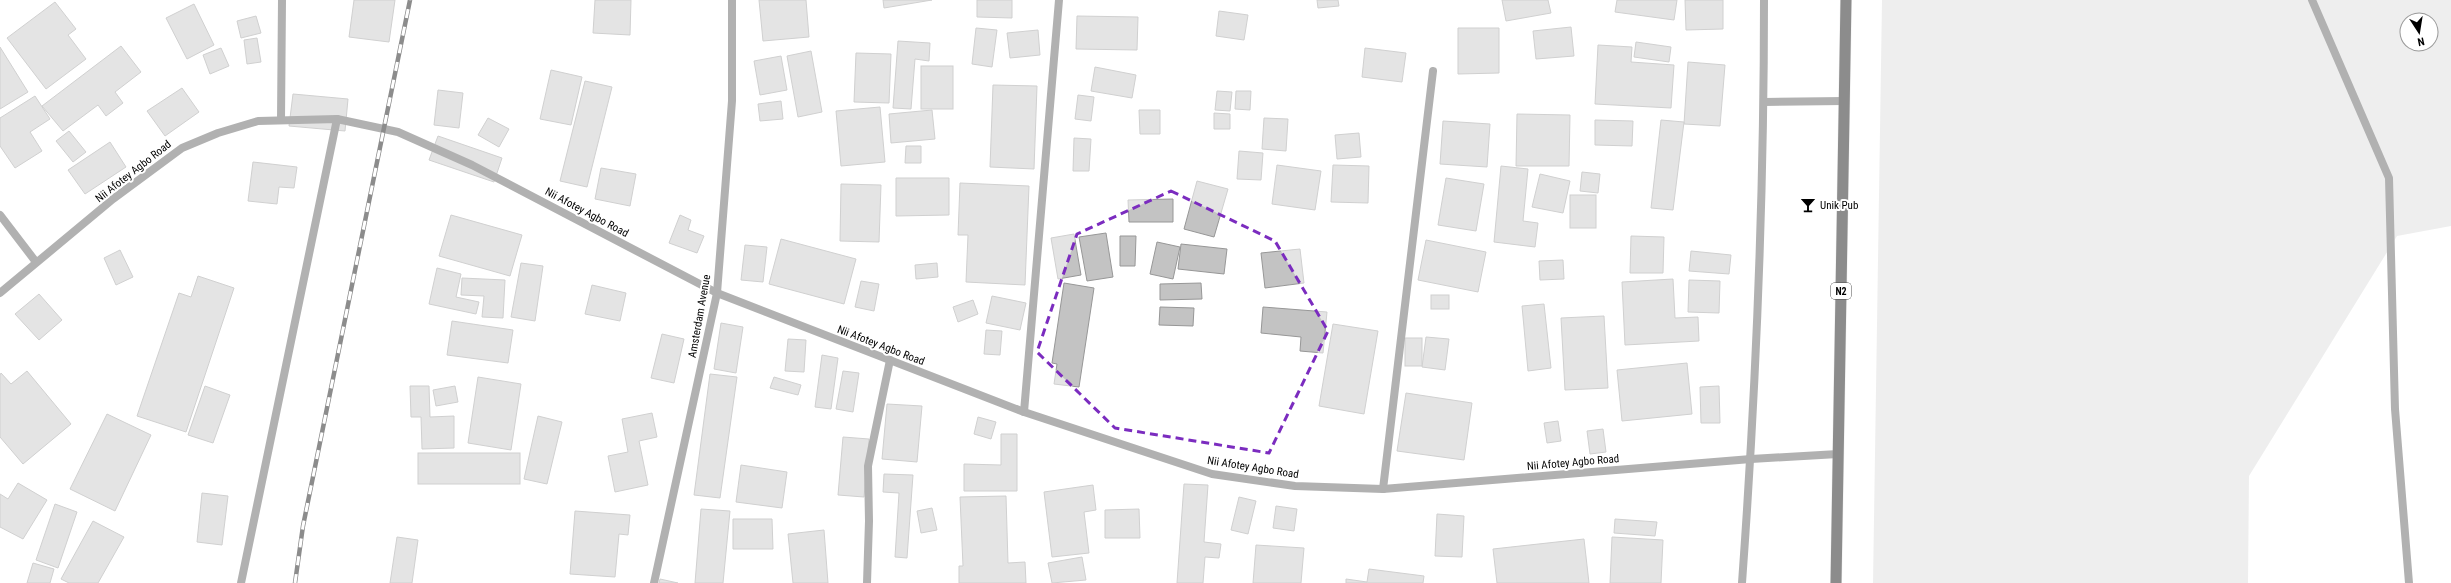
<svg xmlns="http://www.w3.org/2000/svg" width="2451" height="583" viewBox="0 0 2451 583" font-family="'Roboto Condensed',sans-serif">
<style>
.green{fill:#dadada;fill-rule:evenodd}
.building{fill:#c3c3c3;stroke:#979797}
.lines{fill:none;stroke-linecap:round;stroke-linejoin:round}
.trunk-casing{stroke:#dbdbdb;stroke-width:12}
.minor{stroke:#535353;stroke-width:8}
.trunk{stroke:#000;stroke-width:11}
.rail-casing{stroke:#000;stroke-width:4.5}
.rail{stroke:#fff;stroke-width:3;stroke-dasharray:9;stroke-linecap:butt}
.marked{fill:none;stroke:#7b2cbf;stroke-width:3;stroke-dasharray:8 5;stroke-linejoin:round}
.labels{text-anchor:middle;stroke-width:4;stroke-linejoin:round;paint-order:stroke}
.shield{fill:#fff;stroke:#4c4c4c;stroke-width:1}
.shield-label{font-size:10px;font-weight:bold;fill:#000}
.street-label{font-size:11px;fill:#000;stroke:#fff}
.poi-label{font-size:11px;fill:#000;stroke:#fff;text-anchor:start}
</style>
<rect width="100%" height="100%" fill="#fff"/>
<path class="green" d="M1882,0h569v226l-54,10 -148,240 -1,107h-375zM2407,20h24v24h-24z"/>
<g class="building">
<path d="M354,0h41l-6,42 -40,-5z"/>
<path d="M595,0h36l-1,35 -37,-2z"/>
<path d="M759,0h47l3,37 -46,4z"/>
<path d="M883,0h49l-48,8z"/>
<path d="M977,0h35v18l-35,-1z"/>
<path d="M1317,0h21l1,6 -21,2z"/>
<path d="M1502,0h46l3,13 -45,8z"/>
<path d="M1617,0h60l-3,20 -59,-8z"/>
<path d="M1685,0h38v29l-37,1z"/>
<path d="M55,2l21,27 -8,6 18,24 -40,30 -39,-51z"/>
<path d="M194,4l20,41 -27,14 -21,-41z"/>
<path d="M1219,11l29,4 -4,25 -28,-4z"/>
<path d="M256,16l5,17 -20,5 -4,-17z"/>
<path d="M1077,16l61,1 -1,33 -61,-1z"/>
<path d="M1571,27l3,29 -38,3 -3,-28z"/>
<path d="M976,28l21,2 -5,37 -20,-3z"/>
<path d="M1458,28h41v45l-41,1z"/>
<path d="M1038,30l2,25 -30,3 -3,-25z"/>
<path d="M257,38l4,24 -14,2 -3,-24z"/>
<path d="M898,41l32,2 -1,18 -14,-2 -4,50 -18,-1z"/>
<path d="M1636,42l35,5 -2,15 -35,-5z"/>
<path d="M1598,45l34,2 -1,15 43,3 -3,43 -76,-4z"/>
<path d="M121,46l20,26 -26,20 8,11 -17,13 -8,-11 -35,26 -21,-25z"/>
<path d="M0,47l28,45 -28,17z"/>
<path d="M221,48l8,18 -19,8 -7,-19z"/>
<path d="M1365,48l41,5 -4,29 -40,-5z"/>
<path d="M811,51l11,61 -24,5 -11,-61z"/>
<path d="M856,53l35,1 -2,49 -35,-1z"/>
<path d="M781,56l6,34 -27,5 -6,-34z"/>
<path d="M1688,62l37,3 -5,61 -36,-2z"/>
<rect x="921" y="66" width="32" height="43"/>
<path d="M1095,67l41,8 -4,23 -41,-7z"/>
<path d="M551,70l31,7 -11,48 -31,-6z"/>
<path d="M585,81l27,6 -25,100 -27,-6z"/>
<path d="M993,85l44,1 -3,83 -44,-2z"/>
<path d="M182,88l17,24 -34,24 -18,-25z"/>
<path d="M438,90l25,3 -4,35 -25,-3z"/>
<path d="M1217,91l15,1 -2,19 -15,-1z"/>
<path d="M1236,91h15l-1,19 -15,-1z"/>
<path d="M293,94l55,5 -3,32 -56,-5z"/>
<path d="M1078,95l16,2 -3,24 -16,-2z"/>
<path d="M35,96l15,23 -20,13 12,19 -27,17 -15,-22v-28z"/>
<path d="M781,101l2,18 -23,2 -2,-17z"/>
<path d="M880,107l5,55 -44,4 -5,-55z"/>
<path d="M932,110l3,29 -44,4 -2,-29z"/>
<path d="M1139,110h21v24h-20z"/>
<path d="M1214,113l16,1v15h-16z"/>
<path d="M1517,114l53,1 -1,51h-53z"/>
<path d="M488,118l21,11 -10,18 -21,-12z"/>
<path d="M1264,118l24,1 -2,32 -24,-2z"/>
<path d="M1595,120l38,1 -1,25 -37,-1z"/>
<path d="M1661,120l23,2 -11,88 -22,-2z"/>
<path d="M1443,121l47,3 -3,43 -47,-3z"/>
<path d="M69,131l17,21 -13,10 -17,-21z"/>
<path d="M1359,133l2,24 -24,2 -2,-24z"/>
<path d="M438,136l64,22 -8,24 -65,-22z"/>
<path d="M1074,138l17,1 -2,32h-16z"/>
<path d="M110,142l16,25 -41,27 -17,-24z"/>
<path d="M906,146h15v17h-16z"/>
<path d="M1239,151l24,2 -2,27 -24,-1z"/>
<path d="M253,162l44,5 -3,21 -15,-1 -2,17 -29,-3z"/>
<path d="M1277,165l44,6 -6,39 -43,-6z"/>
<path d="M1333,165l36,1 -1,37 -37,-1z"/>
<path d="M1501,166l27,3 -5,52 15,2 -3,24 -41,-5z"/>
<path d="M601,168l35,6 -6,32 -35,-7z"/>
<path d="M1582,172l18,2 -2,19 -18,-2z"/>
<path d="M1540,174l30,7 -7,32 -31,-6z"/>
<path d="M896,178h53v37l-53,1z"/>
<path d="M1446,178l38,6 -8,47 -38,-6z"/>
<path d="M1197,181l31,8 -14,48 -30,-8z"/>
<path d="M960,183l69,3 -4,99 -59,-3 2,-47h-10z"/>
<path d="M841,184l40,1 -2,57 -39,-1z"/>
<rect x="1570" y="195" width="26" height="33"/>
<path d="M1173,199v23h-44l-1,-22z"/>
<path d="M451,215l71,20 -12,41 -71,-20z"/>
<path d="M680,215l11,5 -3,10 16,6 -7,17 -28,-10z"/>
<path d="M1106,233l7,44 -26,4 -8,-44z"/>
<path d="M1074,234l7,41 -23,4 -7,-41z"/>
<path d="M1120,236h16l-1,30h-15z"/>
<path d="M1631,236l33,1 -1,36h-33z"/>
<path d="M781,239l75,20 -12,45 -75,-20z"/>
<path d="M1426,240l60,12 -8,40 -60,-12z"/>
<path d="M1157,242l23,5 -7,32 -23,-5z"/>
<path d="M1181,244l46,5 -3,25 -46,-5z"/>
<path d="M745,245l22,2 -4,35 -22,-2z"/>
<path d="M1300,249l4,34 -39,5 -4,-35z"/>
<path d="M120,250l13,27 -17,8 -12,-27z"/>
<path d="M1691,251l40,4 -2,19 -40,-3z"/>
<path d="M1563,260l1,19 -24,1 -1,-19z"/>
<path d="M521,263l22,3 -8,55 -24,-4z"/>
<path d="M937,263l1,14 -22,2 -1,-14z"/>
<path d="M437,268l24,6 -5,23 23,5 -3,12 -47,-10z"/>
<path d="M198,276l36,12 -48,144 -49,-16 42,-123 12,4z"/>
<path d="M462,278l43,2 -2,38 -21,-1 2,-21 -23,-1z"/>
<path d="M1673,279l2,39 23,-1 1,24 -74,4 -3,-63z"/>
<path d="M1689,280l31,1 -1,32 -31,-1z"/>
<path d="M861,281l18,3 -5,27 -19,-4z"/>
<path d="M1064,283l30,5 -15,99 -25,-3 3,-20 -5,-1z"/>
<path d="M1201,283l1,16 -42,1v-16z"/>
<path d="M592,285l34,8 -6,28 -35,-7z"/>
<path d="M39,294l23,26 -23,20 -24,-26z"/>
<rect x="1431" y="295" width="18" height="14"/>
<path d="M992,296l34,7 -6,27 -34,-7z"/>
<path d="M973,300l5,14 -20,8 -5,-15z"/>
<path d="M1544,304l7,64 -23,3 -6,-65z"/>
<path d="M1160,307l34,1 -1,18 -34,-1z"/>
<path d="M1263,307l64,5 -4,41 -23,-2 1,-14 -40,-4z"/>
<path d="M1604,316l4,72 -43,2 -4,-72z"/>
<path d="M452,321l61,9 -5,33 -61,-8z"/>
<path d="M721,323l22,4 -7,46 -22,-4z"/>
<path d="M1333,324l45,7 -14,83 -45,-8z"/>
<path d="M986,330l16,1 -2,24 -16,-1z"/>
<path d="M662,334l22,5 -10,44 -23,-5z"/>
<path d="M1426,337l23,2 -4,31 -23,-3z"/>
<rect x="1405" y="338" width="17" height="28"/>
<path d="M788,339l18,1 -2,32 -19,-1z"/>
<path d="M822,355l16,3 -7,51 -16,-2z"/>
<path d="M1687,363l5,51 -70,7 -5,-51z"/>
<path d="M27,371l44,53 -48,40 -23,-27v-62l1,-2 10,11z"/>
<path d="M843,371l16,2 -6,39 -17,-3z"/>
<path d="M710,374l27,3 -17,121 -26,-3z"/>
<path d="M478,377l43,7 -10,66 -43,-7z"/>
<path d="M774,377l27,8 -3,10 -28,-7z"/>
<path d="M205,386l25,9 -17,48 -25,-8z"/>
<path d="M410,386h19l1,31 24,-1v32l-32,1 -1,-32h-10z"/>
<path d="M455,386l3,16 -22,4 -3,-16z"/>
<path d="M1719,386l1,37h-19l-1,-36z"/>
<path d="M1406,393l66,10 -8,57 -67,-9z"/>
<path d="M887,404l35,2 -5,56 -35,-3z"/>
<path d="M652,413l5,24 -18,4 9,44 -33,7 -7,-36 20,-4 -6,-33z"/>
<path d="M107,414l44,21 -36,76 -45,-22z"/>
<path d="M538,416l24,6 -15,62 -23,-5z"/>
<path d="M978,417l18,5 -5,17 -17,-5z"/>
<path d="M1558,421l3,20 -14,2 -3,-20z"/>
<path d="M1603,429l3,23 -16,2 -3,-23z"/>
<path d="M1001,434h16v57h-53v-27l37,1z"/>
<path d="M843,437l26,2 -5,58 -26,-2z"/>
<rect x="418" y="453" width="102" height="31"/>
<path d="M741,465l46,7 -5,36 -46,-6z"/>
<path d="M884,474l29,1 -6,83 -12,-1 4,-64 -16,-1z"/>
<path d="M18,483l29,17 -24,39 -23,-12v-33l8,5z"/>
<path d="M1184,484l24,1 -4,57 17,2 -2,14 -14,-1 -2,26h-26z"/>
<path d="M1093,485l3,25 -12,2 5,41 -37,4 -8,-65z"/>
<path d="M202,493l26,3 -6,49 -25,-3z"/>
<path d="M1006,496l2,67 17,-1 1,21h-67v-17h4l-3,-69z"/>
<path d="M1239,497l17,4 -8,33 -17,-4z"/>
<path d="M55,504l22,8 -19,56 -22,-8z"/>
<path d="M1276,506l21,3 -3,22 -21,-3z"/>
<path d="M932,508l5,22 -16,3 -4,-22z"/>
<path d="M701,509l29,2 -7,72h-28z"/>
<path d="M1139,509l1,29h-35v-28z"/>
<path d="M575,511l55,4 -2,20 -9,-1 -4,43 -45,-3z"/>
<path d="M1437,514l27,2 -2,41 -27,-1z"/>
<path d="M733,519h39l1,30h-40z"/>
<path d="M1615,519l42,3 -2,14 -41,-3z"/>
<path d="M93,521l31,16 -26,46h-29l-8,-4z"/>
<path d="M824,530l4,53h-35l-5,-49z"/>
<path d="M397,537l21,3 -6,43h-22z"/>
<path d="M1612,537l51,3 -2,43h-51z"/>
<path d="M1584,539l5,44h-92l-4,-34z"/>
<path d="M1256,545l48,3 -3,35h-48z"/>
<path d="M1082,557l4,23 -34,3 -4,-20z"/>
<path d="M33,563l21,6 -4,14h-23z"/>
<path d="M1369,569l55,7 -1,7h-77v-4l21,3z"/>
<path d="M660,579l18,4h-19z"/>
</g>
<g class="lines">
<g class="trunk-casing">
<path id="trunk" d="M1836,583l10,-583"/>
</g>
<g class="minor">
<path d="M2312,0l77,178 6,231 14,174"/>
<path d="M1764,102l80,-1"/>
<path d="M281,120l1,-120"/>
<path d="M0,215l36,47"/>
<path d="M0,293l113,-94 69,-51 36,-15 40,-12 79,-2 61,13 74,33 245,128 307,119 188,62 83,12 88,3 368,-30 87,-5"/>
<path d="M1024,412l35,-412"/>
<path d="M1383,489l50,-418"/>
<path d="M241,583l96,-464"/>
<path d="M654,583l63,-290 15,-192v-101"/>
<path d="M867,583l2,-62 -1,-55 22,-106"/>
<path d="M1742,583c14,-194 22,-389 22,-583"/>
</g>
<use href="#trunk" class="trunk"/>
<g class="rail-casing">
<path id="rail" d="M295,583l8,-57 107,-526"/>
</g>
<use href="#rail" class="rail"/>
</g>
<path d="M0 0H2451V583H0ZM1171,191l104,50 53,90 -59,122 -154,-25 -78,-76 40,-118z" fill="#fff" fill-opacity=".55" fill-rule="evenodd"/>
<path class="marked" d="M1171,191l104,50 53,90 -59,122 -154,-25 -78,-76 40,-118z"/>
<defs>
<g id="bar-bare" transform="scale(1.2)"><path d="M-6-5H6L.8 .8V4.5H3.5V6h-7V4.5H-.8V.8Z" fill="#000" stroke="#fff" stroke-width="2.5" paint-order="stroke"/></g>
</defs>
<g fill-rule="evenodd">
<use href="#bar-bare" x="1808" y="205"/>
</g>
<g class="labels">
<rect class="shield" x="1831" y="283" width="20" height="16" rx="3"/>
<g class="shield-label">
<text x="1841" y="295">N2</text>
</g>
<g class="street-label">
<text transform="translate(133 171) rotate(-38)" y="4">Nii Afotey Agbo Road</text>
<text transform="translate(587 212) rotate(28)" y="4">Nii Afotey Agbo Road</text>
<text transform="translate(699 316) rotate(-80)" y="4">Amsterdam Avenue</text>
<text transform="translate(881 345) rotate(21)" y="4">Nii Afotey Agbo Road</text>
<text transform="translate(1573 462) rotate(-5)" y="4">Nii Afotey Agbo Road</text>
<text transform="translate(1253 467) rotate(9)" y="4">Nii Afotey Agbo Road</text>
</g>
<g class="poi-label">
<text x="1820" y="209">Unik Pub</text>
</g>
</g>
<g transform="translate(2419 32) rotate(168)"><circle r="19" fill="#ffffff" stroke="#999999"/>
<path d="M0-3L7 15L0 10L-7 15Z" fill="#000000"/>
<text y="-6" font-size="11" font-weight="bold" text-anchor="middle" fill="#000000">N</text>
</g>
</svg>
